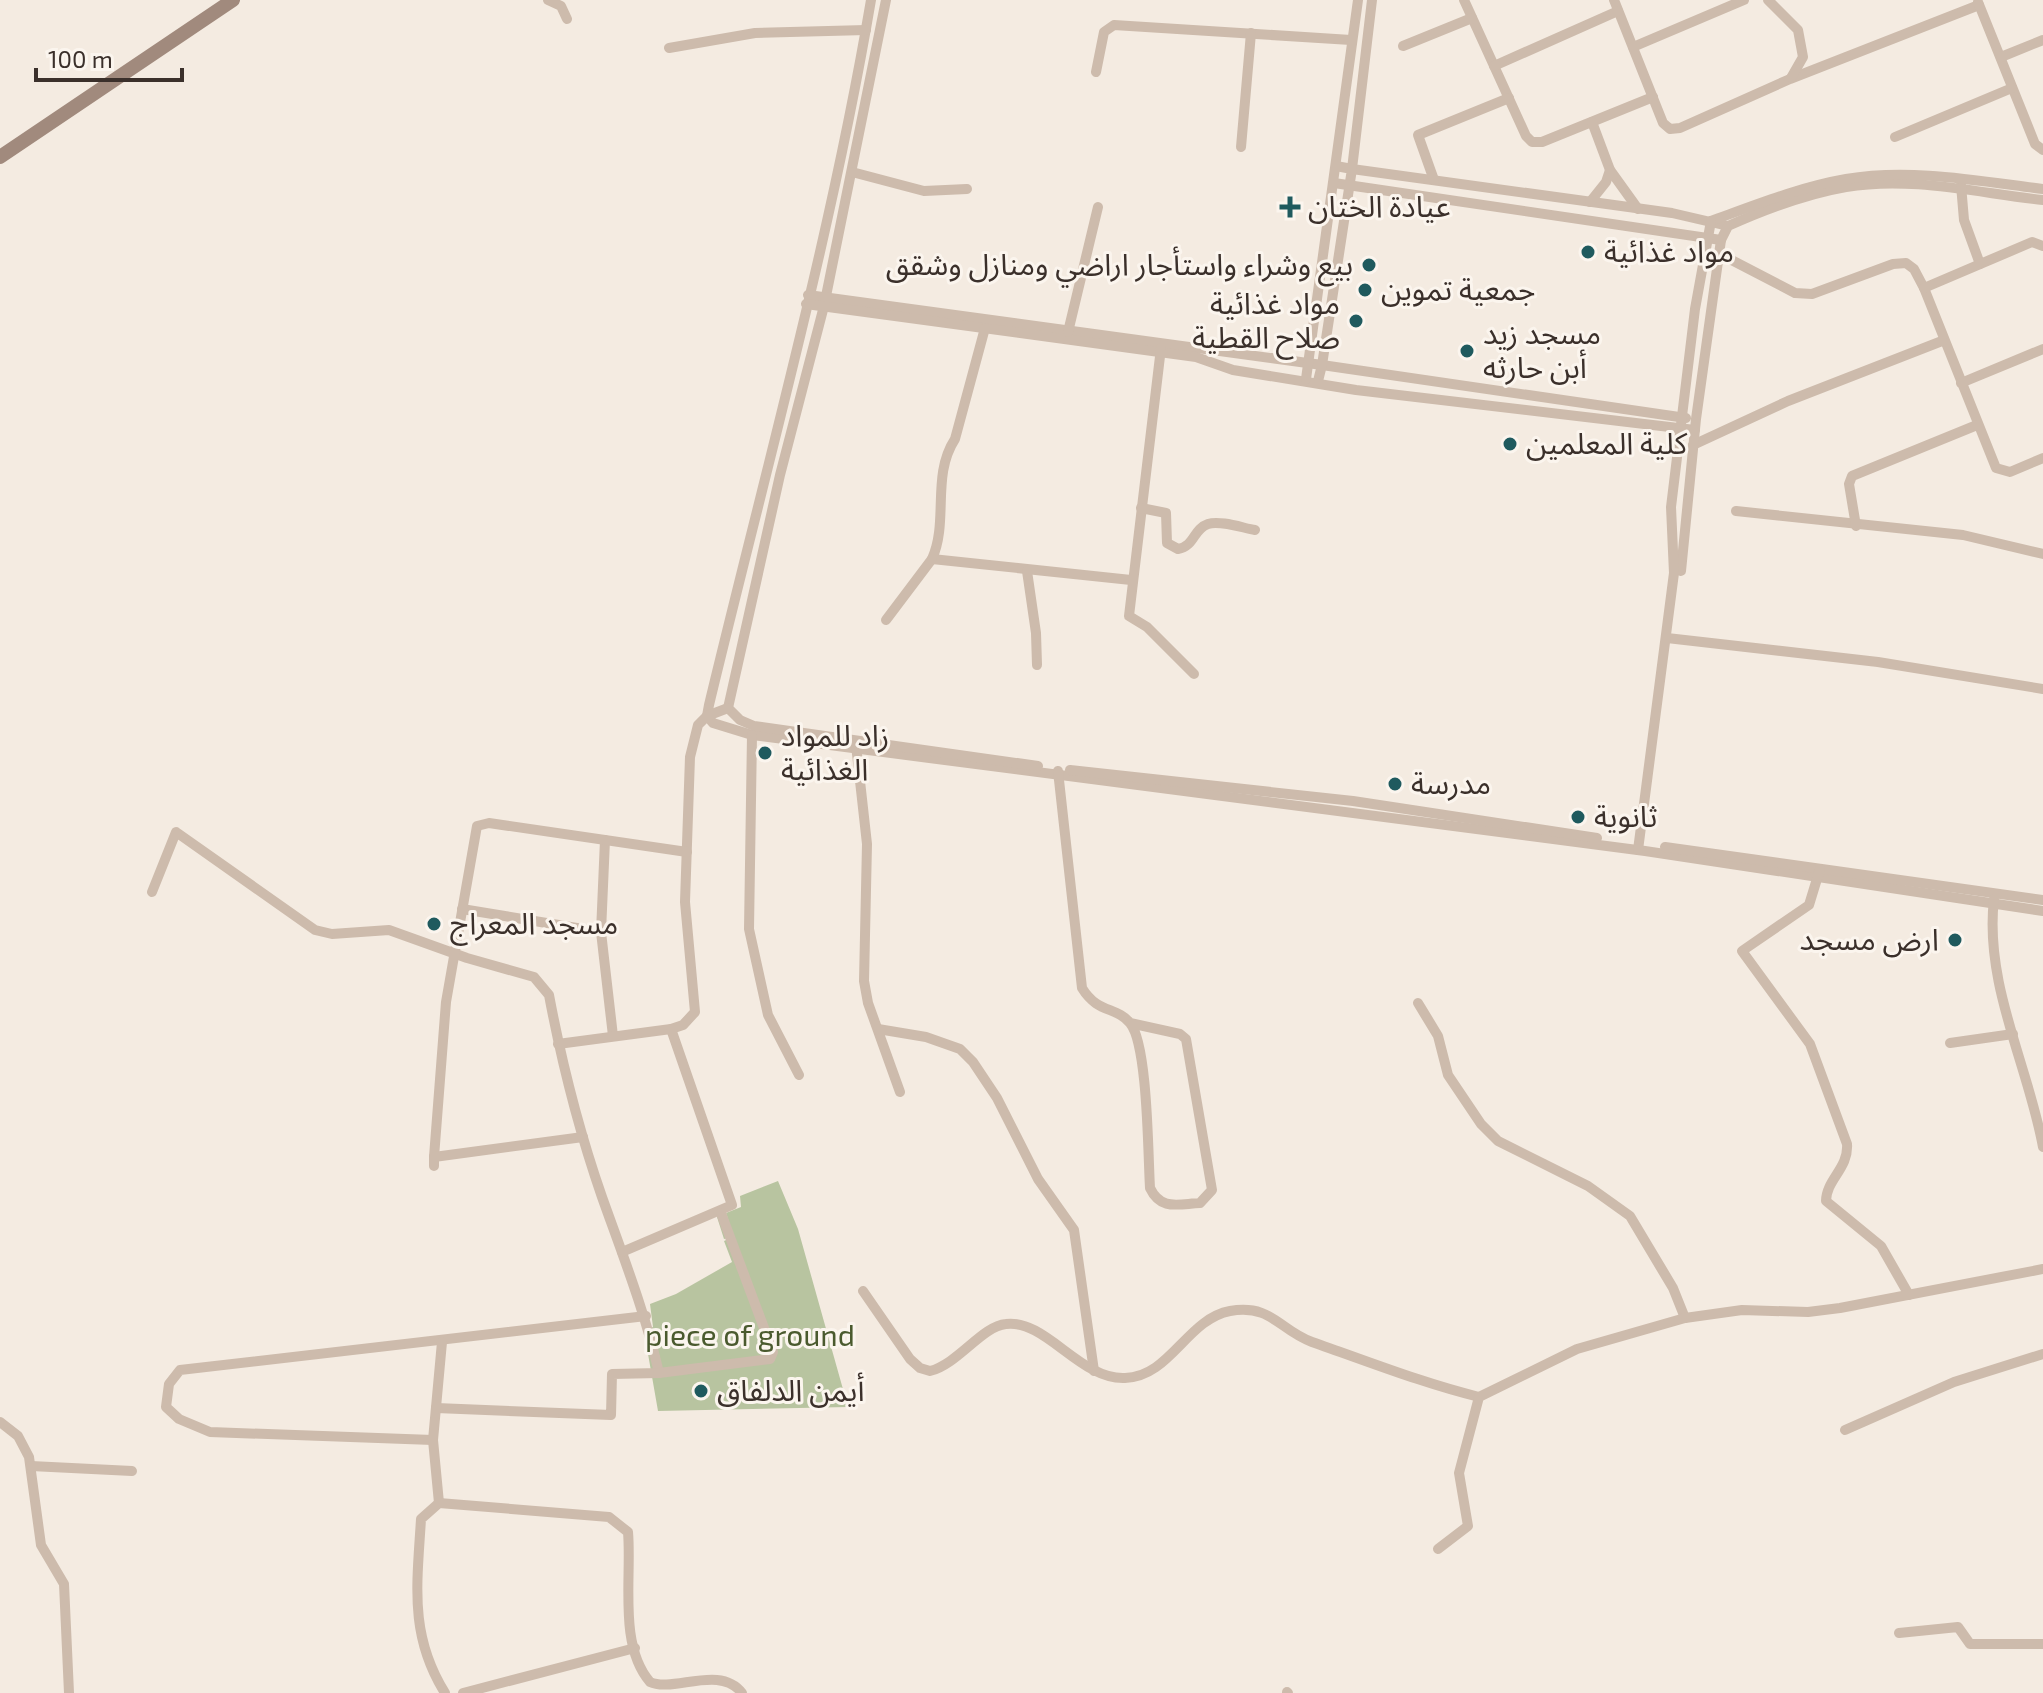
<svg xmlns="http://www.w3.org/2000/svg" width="2043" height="1693" viewBox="0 0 2043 1693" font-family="'Exo 2','Noto Sans Arabic',sans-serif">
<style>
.green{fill:#b8c4a0}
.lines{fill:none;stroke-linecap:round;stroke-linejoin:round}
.minor{stroke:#cdbbac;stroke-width:10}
.secondary{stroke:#a18a7d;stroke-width:14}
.poi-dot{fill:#1f5a5e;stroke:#fbf5ee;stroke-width:3}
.labels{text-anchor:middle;stroke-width:6;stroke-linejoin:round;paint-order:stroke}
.poi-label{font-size:30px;fill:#3b302b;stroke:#fbf5ee;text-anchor:start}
.park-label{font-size:30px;fill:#4a5a2e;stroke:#fbf5ee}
</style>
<rect width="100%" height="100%" fill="#f4ebe1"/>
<path class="green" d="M778,1181l20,48 50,178 -190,4 -14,-80 9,-4 -3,-23 26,-10 56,-32 -8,-21 11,-5 -11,3 -7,-22 8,-3 4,8 -3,-9 15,-6 -1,-11z"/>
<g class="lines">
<g class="minor">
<path d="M548,0l13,6 6,13"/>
<path d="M871,0c-40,236 -106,472 -162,705l-2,11 6,7 39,12 893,116 398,60"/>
<path d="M886,0l-62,306 -44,169 -52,233 12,12 14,6 284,40"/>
<path d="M1372,0l-20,169 320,44 56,13"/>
<path d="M1464,0l62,136 6,6h10l111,-45"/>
<path d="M1614,0l49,123 7,6 10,-1 110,-49 189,-74"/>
<path d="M1768,0l30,30 5,27 -12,21"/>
<path d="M1978,2l57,142 8,6"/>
<path d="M1403,46l69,-28"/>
<path d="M1633,47l111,-47"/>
<path d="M669,48l86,-15 111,-3"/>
<path d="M2001,57l42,-17"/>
<path d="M1494,66l124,-55"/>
<path d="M1096,72l8,-40 10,-7 237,15"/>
<path d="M1592,122l18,48 28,39"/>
<path d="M1895,137l117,-49"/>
<path d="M1241,147l10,-114"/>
<path d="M1336,166l16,3 -30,196 364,53"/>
<path d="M852,172l72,19 43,-2"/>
<path d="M1434,180l-16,-45 91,-37"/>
<path d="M1334,183l387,57 7,-14c38,-17 77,-32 118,-39 65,-11 132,6 197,13"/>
<path d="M1961,185l3,35 16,44"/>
<path d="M1590,202l16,-20 4,-12"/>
<path d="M1711,221c44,-16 89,-34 135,-42 64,-11 133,2 197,10"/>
<path d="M1720,254l75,39 17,1 81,-30 13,-1 8,6 10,19 72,180 14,4 33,-14"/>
<path d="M1924,288l108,-46 11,4"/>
<path d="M808,295l514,70 -4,16"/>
<path d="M806,304l390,53 37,13 123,20 339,40"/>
<path d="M985,328l-30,111c-24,37 -6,82 -23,120l199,21"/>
<path d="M1068,332l30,-125"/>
<path d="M1161,348l-32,268 18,11 47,47"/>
<path d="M1306,379l52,-379"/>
<path d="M1961,383l82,-34"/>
<path d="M1693,445l95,-44 154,-60"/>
<path d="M1141,508l25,5 1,30 11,6c17,-3 15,-20 30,-25 12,-4 35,4 47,6"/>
<path d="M1736,511l227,24 80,19"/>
<path d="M1856,526l-7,-42 3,-8 125,-51"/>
<path d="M1027,571l9,62 1,32"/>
<path d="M1681,571l15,-152 25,-179"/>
<path d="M886,620l46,-61"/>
<path d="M1667,638l211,24 165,27"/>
<path d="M752,735l-3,194 19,86 31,60"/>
<path d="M856,745l11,99 -3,137 4,22 32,89"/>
<path d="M1070,770l283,31 244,37"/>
<path d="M1058,771l24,217c16,26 34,18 48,35 18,21 18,134 20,165 11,23 28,16 50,15l12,-13 -26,-151 -6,-5 -50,-11"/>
<path d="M605,840l-4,92 12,104"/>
<path d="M1665,847l378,53"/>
<path d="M1638,850l36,-277 -3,-66 24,-198 16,-88"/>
<path d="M1820,869l-11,36 -67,46 68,93 37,100c2,24 -21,36 -21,57l55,45 28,49"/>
<path d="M152,892l24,-60 139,98 17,4 57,-4 78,28 67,19 15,18c13,69 30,136 53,202 21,59 43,115 57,176"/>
<path d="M1994,899c-10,85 34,166 49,248"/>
<path d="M462,909l139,23"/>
<path d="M1418,1003l20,33 10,39 33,49 17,17 90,45 42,30 43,72 12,30"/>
<path d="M878,1029l48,8 34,12 13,13 24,36 41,81 36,51 20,141"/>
<path d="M1950,1043l63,-9"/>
<path d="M558,1044l113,-15 12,-4 12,-13 -10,-110 5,-145 8,-32 9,-9 21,-8"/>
<path d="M434,1157l12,-155 31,-176 12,-3 198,29"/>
<path d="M434,1166v-9l149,-20"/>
<path d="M622,1252l110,-47 -61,-176"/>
<path d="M863,1291l47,68 10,9 10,3c28,-7 52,-45 76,-47 40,-5 74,56 119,54 45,-1 62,-59 105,-67 42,-7 49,19 82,31 55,19 110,41 167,55"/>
<path d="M436,1408l175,7 1,-41 47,-1 111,-14 3,-7 -52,-139"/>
<path d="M0,1422l18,14 11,21 12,88 23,39 5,109"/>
<path d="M1845,1430l109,-48 89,-28"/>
<path d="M433,1440l-223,-8 -31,-13 -13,-12 3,-23 11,-14 466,-54"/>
<path d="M31,1466l101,5"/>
<path d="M439,1503l-6,-63 9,-98"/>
<path d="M1438,1549l30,-23 -9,-53 20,-76 98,-48 108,-31 57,-8 66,2 32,-4 203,-39"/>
<path d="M1899,1633l59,-6 12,17h73"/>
<path d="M1287,1692l1,1"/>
<path d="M445,1693c-36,-58 -28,-108 -24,-174l18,-16 170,14 19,15c4,45 -10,113 22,150 23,11 70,-18 92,11"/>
<path d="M463,1693l172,-45"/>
</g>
<path class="secondary" d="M0,157l233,-157"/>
</g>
<g class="poi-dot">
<path d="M1286 195h8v8h8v8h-8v8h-8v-8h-8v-8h8z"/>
<circle cx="1588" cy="252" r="8"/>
<circle cx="1369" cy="265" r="8"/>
<circle cx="1365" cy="290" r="8"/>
<circle cx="1356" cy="321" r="8"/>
<circle cx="1467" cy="351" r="8"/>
<circle cx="1510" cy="444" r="8"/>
<circle cx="765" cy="753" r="8"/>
<circle cx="1395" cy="784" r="8"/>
<circle cx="1578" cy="817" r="8"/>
<circle cx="434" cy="924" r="8"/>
<circle cx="1955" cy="940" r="8"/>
<circle cx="701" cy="1391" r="8"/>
</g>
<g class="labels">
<g class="poi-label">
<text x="1308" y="217">عيادة الختان</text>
<text x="1604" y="262">مواد غذائية</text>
<text x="1353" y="275" text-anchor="end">بيع وشراء واستأجار اراضي ومنازل وشقق</text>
<text x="1381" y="300">جمعية تموين</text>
<text x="1340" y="314" text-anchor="end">مواد غذائية<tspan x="1340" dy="34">صلاح القطية</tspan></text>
<text x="1483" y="344">مسجد زيد<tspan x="1483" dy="34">أبن حارثه</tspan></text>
<text x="1526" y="454">كلية المعلمين</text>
<text x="781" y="746">زاد للمواد<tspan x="781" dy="34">الغذائية</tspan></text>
<text x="1411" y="794">مدرسة</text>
<text x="1594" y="827">ثانوية</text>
<text x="450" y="934">مسجد المعراج</text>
<text x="1939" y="950" text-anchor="end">ارض مسجد</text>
<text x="717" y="1401">أيمن الدلفاق</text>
</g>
<g class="park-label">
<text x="750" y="1346">piece of ground</text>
</g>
</g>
<path d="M36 68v12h146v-12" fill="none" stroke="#3b302b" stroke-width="4"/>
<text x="48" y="68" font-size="24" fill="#3b302b" stroke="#fbf5ee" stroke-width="6" paint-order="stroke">100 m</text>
</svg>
